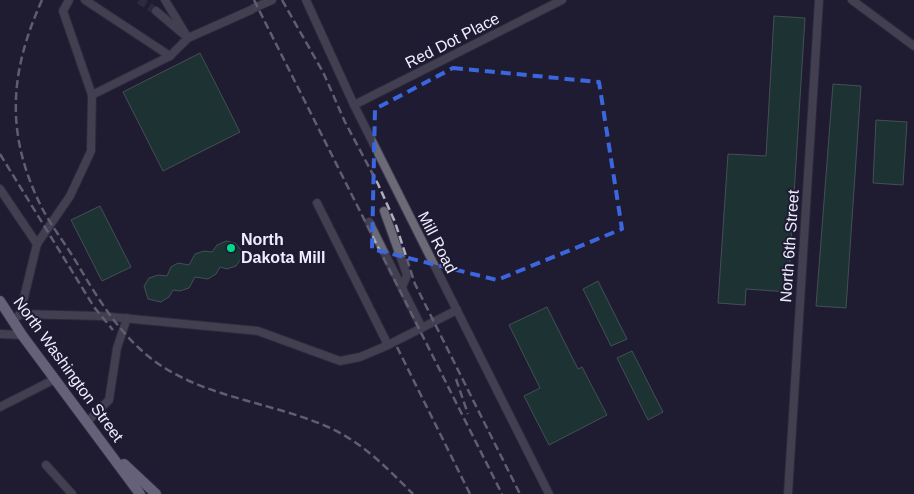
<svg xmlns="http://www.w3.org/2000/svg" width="914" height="494" viewBox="0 0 914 494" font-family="Arial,sans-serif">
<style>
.building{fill:#1a4f35;stroke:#6f8e7c}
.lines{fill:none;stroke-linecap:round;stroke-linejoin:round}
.minor-tunnel{stroke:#3e3a50;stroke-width:8;stroke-dasharray:8 4;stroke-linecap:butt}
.minor-casing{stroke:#3c384e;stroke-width:10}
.major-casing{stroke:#3c384e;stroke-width:12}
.minor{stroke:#6b6a76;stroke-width:8}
.major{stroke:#b9b6d0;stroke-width:10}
.rail{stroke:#afadbf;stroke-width:2.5;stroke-dasharray:8 4;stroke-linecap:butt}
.marked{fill:none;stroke:#3c66de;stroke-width:4;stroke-dasharray:10 6;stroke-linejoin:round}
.poi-dot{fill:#01d98b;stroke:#1f1b32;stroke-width:2}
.labels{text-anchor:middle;stroke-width:4;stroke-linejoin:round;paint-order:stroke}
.street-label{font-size:16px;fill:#efedfd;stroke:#1f1b32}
.poi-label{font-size:16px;font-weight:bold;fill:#efedfd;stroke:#1f1b32;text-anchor:start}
</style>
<rect width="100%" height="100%" fill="#1f1b32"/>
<g class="building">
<path d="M774,16l31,2 -17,274 -42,-3 -1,16 -27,-2 10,-149 38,2z"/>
<path d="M200,53l40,79 -77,39 -40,-79z"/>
<path d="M833,84l28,2 -15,222 -30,-2z"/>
<path d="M876,120l31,2 -4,63 -30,-2z"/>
<path d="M100,206l31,61 -29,14 -31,-61z"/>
<path d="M226,241l9,2 6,7v9l-5,7 -9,3 -7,-2 -4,7 -8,5 -13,-2 -6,11 -9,3 -7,-1 -4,7 -8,5 -13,-3 -4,-13 5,-8 9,-3 9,1 4,-9 7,-4 11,2 6,-11 9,-3 8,1 5,-7z"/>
<path d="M598,281l29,58 -16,7 -28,-57z"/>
<path d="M547,307l31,62 4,-2 25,48 -58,30 -25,-49 16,-8 -31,-63z"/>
<path d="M632,351l31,61 -15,8 -31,-62z"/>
</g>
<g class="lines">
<path class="minor-tunnel" d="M139,0l17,11"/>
<g class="minor-casing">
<g id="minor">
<path d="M85,0l85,56 -78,39"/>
<path d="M165,0l23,38 -18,18"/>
<path d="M306,0l48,105 195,389"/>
<path d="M852,0l62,46"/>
<path d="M254,8l18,-8"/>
<path d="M156,11l32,27 63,-28"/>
<path d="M354,105l208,-105"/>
<path d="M0,189l37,55"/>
<path d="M317,203l71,142"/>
<path d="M384,211l23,64 -5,12"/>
<path d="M369,222l53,106"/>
<path d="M20,314l17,-70 33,-48 21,-45 1,-56 -29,-84 6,-11"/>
<path d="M13,321l7,-7 81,2 157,15 82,30 20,-4 26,-11 71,-36"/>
<path d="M0,334l22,1"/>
<path d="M0,407l55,-28"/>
<path d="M88,421l21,-21 8,-52 10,-30"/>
<path d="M46,465l26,29"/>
<path d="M788,494l31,-494"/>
</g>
</g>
<g class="major-casing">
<g id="major">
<path d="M0,301l22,34 118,159"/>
<path d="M124,464l32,30"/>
</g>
</g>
<use href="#minor" class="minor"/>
<use href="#major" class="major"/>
<g class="rail">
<path d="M42,0c-32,71 -37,132 -2,204 10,21 26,40 38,61 23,39 49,81 90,105 49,29 108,34 160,57 34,15 59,41 85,67"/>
<path d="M254,0l248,494"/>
<path d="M282,0l41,72 22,50 33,62 17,38 20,62 105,210"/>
<path d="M0,154l94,153 19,23"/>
<path d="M397,347l73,147"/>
<path d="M456,379l12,35"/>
</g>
</g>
<path d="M0 0H914V494H0ZM453,68l146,14 23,147 -125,51 -125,-31 3,-140z" fill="#1f1b32" fill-opacity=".55" fill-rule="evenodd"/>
<path class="marked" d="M453,68l146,14 23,147 -125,51 -125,-31 3,-140z"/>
<circle class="poi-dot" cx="231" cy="248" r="5"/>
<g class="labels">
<g class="street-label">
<text transform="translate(452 40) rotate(-27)" y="6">Red Dot Place</text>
<text transform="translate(438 242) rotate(63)" y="6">Mill Road</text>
<text transform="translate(789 246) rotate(-86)" y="6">North 6th Street</text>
<text transform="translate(69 369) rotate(54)" y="6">North Washington Street</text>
</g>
<g class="poi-label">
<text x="241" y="245">North<tspan x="241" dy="18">Dakota Mill</tspan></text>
</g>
</g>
</svg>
